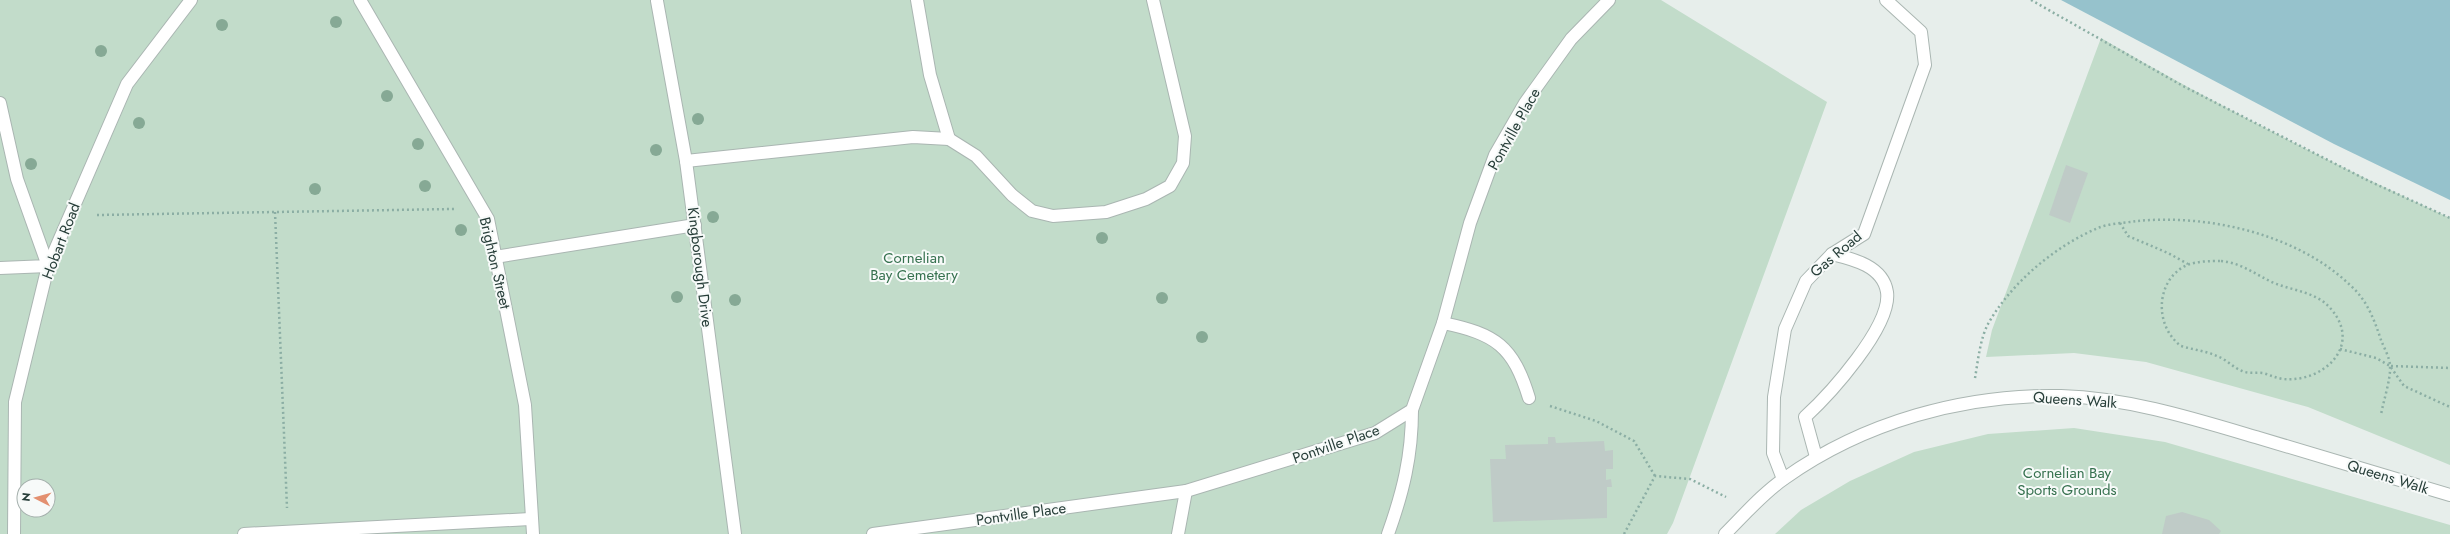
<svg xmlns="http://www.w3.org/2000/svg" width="2450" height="534" viewBox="0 0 2450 534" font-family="Jost,sans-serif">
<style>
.green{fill:#c2dcca;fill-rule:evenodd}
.water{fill:#96c2cc}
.building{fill:#bfcbc7}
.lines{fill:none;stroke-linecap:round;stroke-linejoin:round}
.service-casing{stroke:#aab6b2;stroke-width:14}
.minor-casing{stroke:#aab6b2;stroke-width:14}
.path{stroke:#8baea4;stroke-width:2.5;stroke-dasharray:2 3;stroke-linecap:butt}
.service{stroke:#fff;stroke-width:12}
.minor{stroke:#fff;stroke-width:12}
.tree{fill:#86a995}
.labels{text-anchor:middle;stroke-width:4;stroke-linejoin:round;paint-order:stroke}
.street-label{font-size:15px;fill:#273e39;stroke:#f7faf9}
.park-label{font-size:15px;fill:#36714f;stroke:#f7faf9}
</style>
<rect width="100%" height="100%" fill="#e7eeeb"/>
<g class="green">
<path d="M0,0h1661l166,102 -154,421 -6,11h-1667zM24,486h24v24h-24z"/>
<path d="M2101,38c113,66 230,125 349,180v247l-142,-58 -162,-45 -72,-9 -88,4 6,-27z"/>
<path d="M2074,428l91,14 285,83v9h-675l26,-24 49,-29 64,-29 74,-18z"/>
</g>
<path class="water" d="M2061,0h389v200l-116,-56z"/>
<g class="building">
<path d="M2066,165l22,8 -18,50 -21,-8z"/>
<path d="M1548,437h7l1,6 48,-2 1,10 8,-1v19h-7v11l5,-1 1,8h-5v31l-114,4 -3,-63h16l-1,-14 43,-1z"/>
<path d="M2182,512l27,8 12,11 -2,3h-57l4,-18z"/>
</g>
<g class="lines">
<g class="service-casing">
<g id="service">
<path d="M360,0l128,219 37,186 8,129"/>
<path d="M917,0l13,75 19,64"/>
<path d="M657,1l29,160 49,373"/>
<path d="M0,103l17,76 31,87 -48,2"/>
<path d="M686,161l227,-24 36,2 27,17 36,39 20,16 21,5 53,-4 40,-13 24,-13 13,-23 2,-27 -32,-136"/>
<path d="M495,257l200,-32"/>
<path d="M1443,323c53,11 70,23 86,75"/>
<path d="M1816,457l-11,-40c24,-22 87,-91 82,-125 -4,-26 -34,-33 -55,-38"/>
<path d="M1783,479l-10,-26 1,-56 11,-68 21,-48 26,-27 32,-20 61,-169 -4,-33 -35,-32"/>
<path d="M14,534l1,-132 33,-136 79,-182 64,-84"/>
<path d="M244,534l286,-15"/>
<path d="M873,534l313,-43 189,-58 37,-23 31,-87 27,-100 25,-68 30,-52 46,-64 38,-39"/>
<path d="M1178,534l8,-43"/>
<path d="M1388,534c15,-42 24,-78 24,-124"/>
</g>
</g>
<g class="minor-casing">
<path id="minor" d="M1725,534c19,-19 38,-41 60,-56 79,-56 179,-84 276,-82 68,2 134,23 198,42 64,19 127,38 191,57"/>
</g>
<g class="path">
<path d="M2031,0l152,86 186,95 81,37"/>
<path d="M275,212l12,296"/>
<path d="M97,215l357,-6"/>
<path d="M2120,223l8,13 40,17 20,11"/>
<path d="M2221,261c21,2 35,14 53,22 20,8 43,9 57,26 32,37 -8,74 -48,70 -7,-1 -13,-4 -20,-6 -7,-1 -14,1 -21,-2 -8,-3 -15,-11 -23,-14 -12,-6 -25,-7 -38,-11 -27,-20 -26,-66 6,-81 10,-4 24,-4 34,-4z"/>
<path d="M2340,349l36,9 14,8 14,20 46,21"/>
<path d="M2391,366l59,2"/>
<path d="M1975,378c3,-17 5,-39 13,-54 23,-41 67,-78 110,-96 12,-5 27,-5 39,-7 71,-7 160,13 213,64 17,15 24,34 31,55 3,8 9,18 9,26 1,13 -7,36 -9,49"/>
<path d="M1550,406l46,15 38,20 21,35"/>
<path d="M1624,534l31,-58 35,3 36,18"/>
</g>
<use href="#service" class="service"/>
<use href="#minor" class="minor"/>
</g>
<g class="tree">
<circle cx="336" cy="22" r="6"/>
<circle cx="222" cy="25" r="6"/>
<circle cx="101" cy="51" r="6"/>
<circle cx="387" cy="96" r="6"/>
<circle cx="698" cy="119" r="6"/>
<circle cx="139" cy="123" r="6"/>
<circle cx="418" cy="144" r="6"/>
<circle cx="656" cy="150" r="6"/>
<circle cx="31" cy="164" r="6"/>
<circle cx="425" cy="186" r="6"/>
<circle cx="315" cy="189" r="6"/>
<circle cx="713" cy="217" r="6"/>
<circle cx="461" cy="230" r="6"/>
<circle cx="1102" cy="238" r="6"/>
<circle cx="677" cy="297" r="6"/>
<circle cx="1162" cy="298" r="6"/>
<circle cx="735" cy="300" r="6"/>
<circle cx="1202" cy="337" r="6"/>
</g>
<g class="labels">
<g class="street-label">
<text transform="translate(1514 129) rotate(-61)" y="5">Pontville Place</text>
<text transform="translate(61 241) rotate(-69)" y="5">Hobart Road</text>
<text transform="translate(1836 254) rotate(-40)" y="5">Gas Road</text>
<text transform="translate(495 263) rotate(77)" y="5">Brighton Street</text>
<text transform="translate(700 267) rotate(83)" y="5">Kingborough Drive</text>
<text transform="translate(2075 400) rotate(4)" y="5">Queens Walk</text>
<text transform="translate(1336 444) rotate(-19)" y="5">Pontville Place</text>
<text transform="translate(2388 477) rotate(17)" y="5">Queens Walk</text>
<text transform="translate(1021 514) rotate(-8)" y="5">Pontville Place</text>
</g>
<g class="park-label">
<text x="914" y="263">Cornelian<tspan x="914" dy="17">Bay Cemetery</tspan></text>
<text x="2067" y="478">Cornelian Bay<tspan x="2067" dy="17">Sports Grounds</tspan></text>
</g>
</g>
<g transform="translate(36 498) rotate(276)"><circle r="19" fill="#f7faf9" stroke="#a4afac"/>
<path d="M0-3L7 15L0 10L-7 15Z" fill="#e39070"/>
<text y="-6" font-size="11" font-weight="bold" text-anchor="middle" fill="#273e39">N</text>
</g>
</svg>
